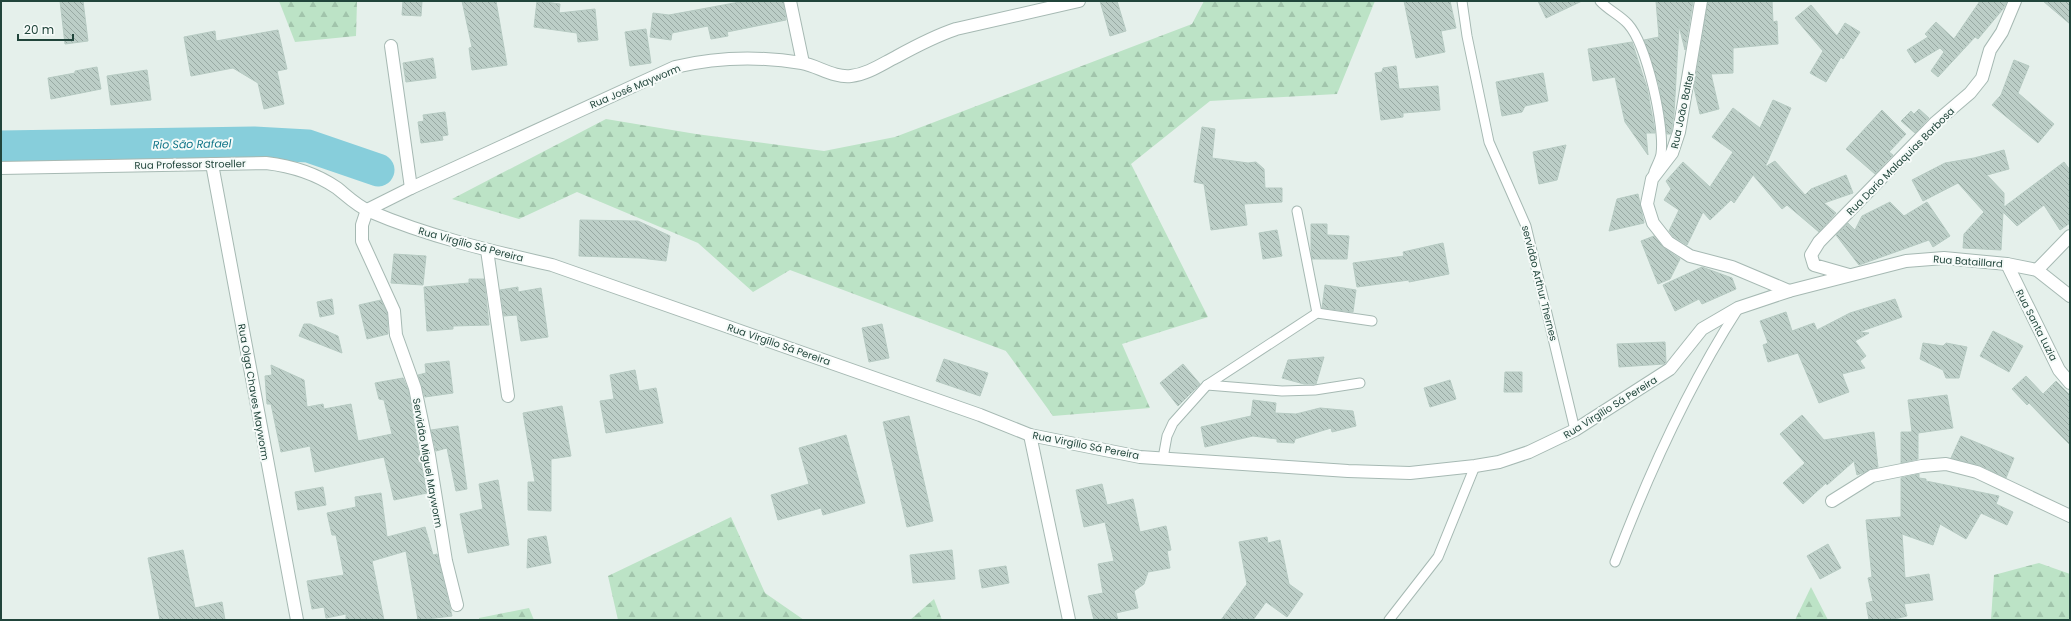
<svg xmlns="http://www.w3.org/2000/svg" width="2071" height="621" viewBox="0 0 2071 621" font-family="Poppins,sans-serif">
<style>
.forest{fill:url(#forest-firs)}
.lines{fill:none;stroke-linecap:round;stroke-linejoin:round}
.river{stroke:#87cedb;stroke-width:33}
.building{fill:url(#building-back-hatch);stroke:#b6cac2}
.service-casing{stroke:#a6b9b3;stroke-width:11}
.minor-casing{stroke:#a6b9b3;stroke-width:14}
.service{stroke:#fff;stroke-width:9}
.minor{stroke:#fff;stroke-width:12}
.labels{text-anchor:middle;stroke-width:4;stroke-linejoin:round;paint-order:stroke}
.street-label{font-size:10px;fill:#21453b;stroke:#f6fbf9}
.water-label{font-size:11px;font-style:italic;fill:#127689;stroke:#f6fbf9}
</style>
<defs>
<pattern id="forest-firs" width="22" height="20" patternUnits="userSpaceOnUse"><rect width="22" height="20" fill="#bce3c6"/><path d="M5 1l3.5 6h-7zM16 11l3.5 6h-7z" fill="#a1c4ab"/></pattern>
<pattern id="building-back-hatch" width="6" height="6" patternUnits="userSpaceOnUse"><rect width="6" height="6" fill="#bccec7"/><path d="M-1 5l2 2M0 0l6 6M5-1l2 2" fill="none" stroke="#98a9a3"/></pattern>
</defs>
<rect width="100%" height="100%" fill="#e5f0eb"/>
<g class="forest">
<path d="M279,1h78l-1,35 -61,6z"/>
<path d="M1204,1h171l-38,93 -127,7 -79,63 77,153 -86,27 28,64 -97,8 -47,-65 -216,-81 -37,22 -55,-49 -121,-51 -58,27 -67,-20 154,-80 90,15 128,17 71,-14 297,-113z"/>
<path d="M731,517l34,76 39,27h-186l-10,-44z"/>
<path d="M2039,563l31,11v46h-79l3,-45z"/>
<path d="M1811,587l17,33h-33z"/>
<path d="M934,599l8,21h-32z"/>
<path d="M529,608l5,12h-55v-2z"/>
</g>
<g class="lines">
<path class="river" d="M1,147l253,-4 54,3 70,24"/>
</g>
<g class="building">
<path d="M60,1h23l5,40 -23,3z"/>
<path d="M403,1h19l-1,15 -19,-1z"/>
<path d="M462,1h34l11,64 -35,5 -3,-22 3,-1z"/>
<path d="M537,1l23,3 -1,9 36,-4 3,31 -20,2 -1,-9 -43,-6z"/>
<path d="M745,1h38l3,19 -59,12 1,4 -17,3 -3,-13 -36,7 -1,7 -21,-3 3,-24 16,2z"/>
<path d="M1100,1h17l9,30 -16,5z"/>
<path d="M1404,1h46l6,27 -15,3 4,21 -29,6z"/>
<path d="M1538,1h44l-36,17z"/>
<path d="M1656,1h37l-8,49 -6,-24 -5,88 -3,20h-4l-8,-49 -15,-45 15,-3z"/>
<path d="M1708,1h64l1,21 4,-1 1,23 -45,4v25l-22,1 8,35 -19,5 -6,-26z"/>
<path d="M1980,1h27l-4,8 -25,30 -3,-2 -37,40 -7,-6 13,-19 -4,-4 -25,15 -8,-13 21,-13 -3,-3 11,-12 18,17z"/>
<path d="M2043,1h27v23z"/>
<path d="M1811,5l26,31 8,-13 15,9 -17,27 -2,-2 -15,25 -16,-9 13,-22 -28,-33z"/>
<path d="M646,29l5,34 -21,3 -5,-34z"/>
<path d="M278,30l9,39 -10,2 7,33 -20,5 -6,-26 -25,-15 -42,8 -7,-39 31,-6 1,10z"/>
<path d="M1632,42l15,46 7,38 1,7h-9l2,22 -23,-33 -10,-45 -22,4 -5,-32z"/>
<path d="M433,58l3,20 -30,4 -3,-19z"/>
<path d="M2014,60l15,6 -11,27 36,31 -16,19 -46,-38 9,-10z"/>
<path d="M1396,66l3,23 39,-3 2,24 -37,3v4l-22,3 -6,-47 7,-1 1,-4z"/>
<path d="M97,67l4,22 -50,10 -3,-21 27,-5v-2z"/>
<path d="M147,70l4,30 -40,5 -4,-29z"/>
<path d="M1543,73l5,28 -23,5 -3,6 -20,4 -6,-34z"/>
<path d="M1773,100l18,8 -26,59 10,-6 30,34 6,-6 35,-14 7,18 -29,10 12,10 -17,19 -32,-27 -5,4 -29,-34 -19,28 -3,-3 -21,20 -7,-8 -16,33 -14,-9 -4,-5 10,-21 -15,-10 7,-11 -5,-8 17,-19 27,25 23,-35 -21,-15 21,-29 27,20z"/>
<path d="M1919,109l10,9 -14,15 -14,-12 10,-10 3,3z"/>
<path d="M1882,110l24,24 -17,18 4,3 -18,19 -29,-25z"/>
<path d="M445,112l3,23 -6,1 1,4 -22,3 -3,-21 6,-1 -1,-6z"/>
<path d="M1202,127l13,2 -3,29 36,5 8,-1 8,7 1,19h17v14l-38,2 3,21 -36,5 -7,-46 -10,-2z"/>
<path d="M1566,145l-9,35 -18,4 -6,-32z"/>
<path d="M2004,150l5,19 -22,6 17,18v14l60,-45 6,8v53l-10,7 -16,-25 -27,21 -14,-14 -2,38 -38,-2 1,-14 20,-22 -26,-29 -35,18 -11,-21 33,-17 29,-5z"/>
<path d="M1638,194l6,29 -35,8 8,-32z"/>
<path d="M1890,202l14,14 23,-14 23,34 -17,11 -4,-7 -70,25 -23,-30 12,-12 7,7 7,-14z"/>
<path d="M580,220l58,1 32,15 -4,25 -26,-3 -61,-2z"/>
<path d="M1311,224h16v11l22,1 -2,23h-35l-1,-10z"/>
<path d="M1277,230l5,26 -19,3 -4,-26z"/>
<path d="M1654,236l10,12 16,11 -10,20 -12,5 -17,-43z"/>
<path d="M1443,243l6,31 -40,8v-2l-52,7 -4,-24 51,-7 -1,-4z"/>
<path d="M394,254l32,2 -3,29 -32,-2z"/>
<path d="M1702,267l30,11 4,11 -34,15 -3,-5 -24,12 -12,-26z"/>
<path d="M469,279h15l5,46 -36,1v3l-26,2 -3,-44 45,-4z"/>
<path d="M1325,285l31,5 -3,22 -31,-4z"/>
<path d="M518,287v5l23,-4 7,49 -27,4 -4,-26 -13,1 -4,-26z"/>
<path d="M332,299l2,15 -14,3 -3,-15z"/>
<path d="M1895,299l7,18 -43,15 10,1 -14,8 11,15 -6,5 5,7 -23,6 7,18 -30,11 -21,-50 -30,9 -5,-17 5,-2 -8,-22 26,-9 6,19 22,-8 3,7 33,-17z"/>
<path d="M381,300l6,13 1,21 -21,5 -8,-34z"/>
<path d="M304,324h6l28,12 4,17 -43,-17z"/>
<path d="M882,324l7,34 -20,4 -7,-34z"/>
<path d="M1993,331l30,15 -14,26 -29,-16z"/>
<path d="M1665,342l1,20 -2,2 -45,3 -2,-23z"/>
<path d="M1923,343l20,3 3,-3 21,4 -8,31h-13l-3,-8 -23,-11z"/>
<path d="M1324,357l-8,27h-12l-22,-6 6,-18z"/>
<path d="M944,359l44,14 -8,23 -44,-15z"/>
<path d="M449,361l4,32 -28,4 -7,-22 8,-2 -1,-9z"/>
<path d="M1183,364l17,20 -22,22 -18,-23z"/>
<path d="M271,365l33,15 3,27 16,-3 1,5 27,-5 7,37 34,-7 -8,-34 -5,-1 -4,-16 28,-5 5,12 19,103 -33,7 -10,-43 -69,15 -5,-26 -29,6 -10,-48h-4l-2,-28 7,-1z"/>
<path d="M635,370l4,21 17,-3 7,35 -57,10 -6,-32 14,-2 -4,-24z"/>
<path d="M1505,372h17v20h-18z"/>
<path d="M2026,376l17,18 13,-13 14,14v50l-41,-42 -2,2 -15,-16z"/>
<path d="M1450,380l6,19 -26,8 -6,-19z"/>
<path d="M1947,395l6,33 -35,5v26l-17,4v-31h11l-4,-32z"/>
<path d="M1253,400l23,3 -1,10 21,1 24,-6 33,3 3,15 -24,6 -1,-4 -36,11 -1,4 -17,-1v-3l-24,-3 -48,11 -4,-20 50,-11z"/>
<path d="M562,406l9,50 -20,3v52l-23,-1v-28h7l-12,-69z"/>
<path d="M1802,415l22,25 50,-8 4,35 -21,8 -3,-14 -27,24 -1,-2 -23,21 -20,-21 22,-20 -25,-29z"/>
<path d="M909,416l24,105 -26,6 -24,-105z"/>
<path d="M458,426l9,63 -11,2 -9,-43 -11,3 -5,-21z"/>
<path d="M846,435l19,68 -42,12 -2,-7 -43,12 -7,-25 38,-11 -10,-36z"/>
<path d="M1961,436l53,22 -8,20 -27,-13 -28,-7z"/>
<path d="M1919,474v4l7,1v2l73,15 -3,8 17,8 -6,13 -26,-12 -15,26 -26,-15 -7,21 -31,-11 3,44 24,-4 4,26 -29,4 3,12 -17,4h-21l-3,-17 7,-2 -5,-23 4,-1 -6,-57 35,-3v-39z"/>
<path d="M498,480l11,65 -41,8 -8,-39 23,-5 -4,-25z"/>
<path d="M1102,484l5,21 26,-6 7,33 26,-6 5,24 -4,1 3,17 -22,4 -4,12 -10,7 4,17 -22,5 2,7h-24l-6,-24 15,-3 -5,-29 16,-3 -9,-39 -21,5 -8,-37z"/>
<path d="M323,487l3,18 -28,5 -3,-18z"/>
<path d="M381,493l6,44 38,-10 8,28 4,-1 15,62 -34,4 -12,-69 -34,10 12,59h-38v-6l-20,4 -2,-11 -12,2 -5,-28 37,-6 -8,-40h-4l-5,-22 29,-6 -1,-10z"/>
<path d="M546,536l5,27 -24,5 1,-29z"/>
<path d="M1267,537l1,6 12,-3 9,44 14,10 -16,23 -21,-15 -13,18h-32l26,-36 -8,-42z"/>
<path d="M1828,544l13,24 -21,11 -13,-23z"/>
<path d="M183,550l12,58 27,-6 3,18h-65l-12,-62z"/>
<path d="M952,550l3,29 -42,4 -3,-28z"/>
<path d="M1006,566l3,17 -27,5 -3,-18z"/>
</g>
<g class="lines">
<g class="service-casing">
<g id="service">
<path d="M1462,1l5,35 22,106 37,84 49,204"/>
<path d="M1600,1c8,9 20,14 28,23 19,21 37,103 33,130 -1,6 -5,12 -7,18"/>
<path d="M1297,211l20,102"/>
<path d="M1207,385l75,6 33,-1 45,-7"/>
<path d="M1163,458l4,-22 6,-13 34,-38 110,-72 55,8"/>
<path d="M1615,562c33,-87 72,-174 123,-253"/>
<path d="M1389,620l49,-63 37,-91"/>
</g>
</g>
<g class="minor-casing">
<g id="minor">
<path d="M790,1l13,62"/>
<path d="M1701,1l-22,131 -7,21 -20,26 -5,25 6,19 15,19 22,14 42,11 57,24"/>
<path d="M391,46l20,142"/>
<path d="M212,164l85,456"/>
<path d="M1,168l265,-5c26,3 49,10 71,25 10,8 20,18 32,23 58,25 121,40 183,54l428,150 50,20 110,22 208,14 62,2 65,-7 24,-4 30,-10 46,-22 95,-61 32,-40 36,-21 51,-17 117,-30 38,-3 63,6 30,6 33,26"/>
<path d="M367,210l44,-22 264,-121c42,-10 84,-11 127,-4 16,3 32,15 49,13 17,-2 31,-12 45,-19 20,-11 39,-21 60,-28l123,-28"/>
<path d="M367,210l-5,15v16l32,70 2,24 19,53 14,67 17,106 11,44"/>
<path d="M487,250l21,146"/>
<path d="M2007,264l52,106 11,13"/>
<path d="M2037,270l33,-34"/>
<path d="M1849,275l-35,-10 -3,-10 8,-13 117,-120 34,-29 12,-15 8,-28 12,-18 13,-31"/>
<path d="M1030,435l39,185"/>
<path d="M1832,501l40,-25 50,-10 24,-2 31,8 93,44"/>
</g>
</g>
<use href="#service" class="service"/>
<use href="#minor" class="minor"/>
</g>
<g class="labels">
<g class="street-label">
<text transform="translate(635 86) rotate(-23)" y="4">Rua José Mayworm</text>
<text transform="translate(1682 110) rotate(-78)" y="4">Rua João Balter</text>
<text transform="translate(1900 161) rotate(-45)" y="4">Rua Dario Malaquias Barbosa</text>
<text transform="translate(190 164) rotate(-1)" y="4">Rua Professor Stroeller</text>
<text transform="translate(471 244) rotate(15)" y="4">Rua Virgílio Sá Pereira</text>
<text transform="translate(1968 261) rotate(4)" y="4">Rua Bataillard</text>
<text transform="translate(1540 283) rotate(76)" y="4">servidão Arthur Thernes</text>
<text transform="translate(2037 325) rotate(63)" y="4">Rua Santa Luzia</text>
<text transform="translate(779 344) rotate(19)" y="4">Rua Virgílio Sá Pereira</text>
<text transform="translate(254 392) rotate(80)" y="4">Rua Olga Chaves Mayworm</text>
<text transform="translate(1610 407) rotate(-32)" y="4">Rua Virgílio Sá Pereira</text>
<text transform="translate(1086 445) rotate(11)" y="4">Rua Virgílio Sá Pereira</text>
<text transform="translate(428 463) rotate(80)" y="4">Servidão Miguel Mayworm</text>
</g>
<g class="water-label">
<text transform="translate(192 144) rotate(-1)" y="4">Rio São Rafael</text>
</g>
</g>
<rect width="2071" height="621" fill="none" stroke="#21453b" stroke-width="4"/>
<path d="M18 34v6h55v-6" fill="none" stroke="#21453b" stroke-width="2"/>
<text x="24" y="34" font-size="12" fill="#21453b" stroke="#f6fbf9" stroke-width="3" paint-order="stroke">20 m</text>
</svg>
